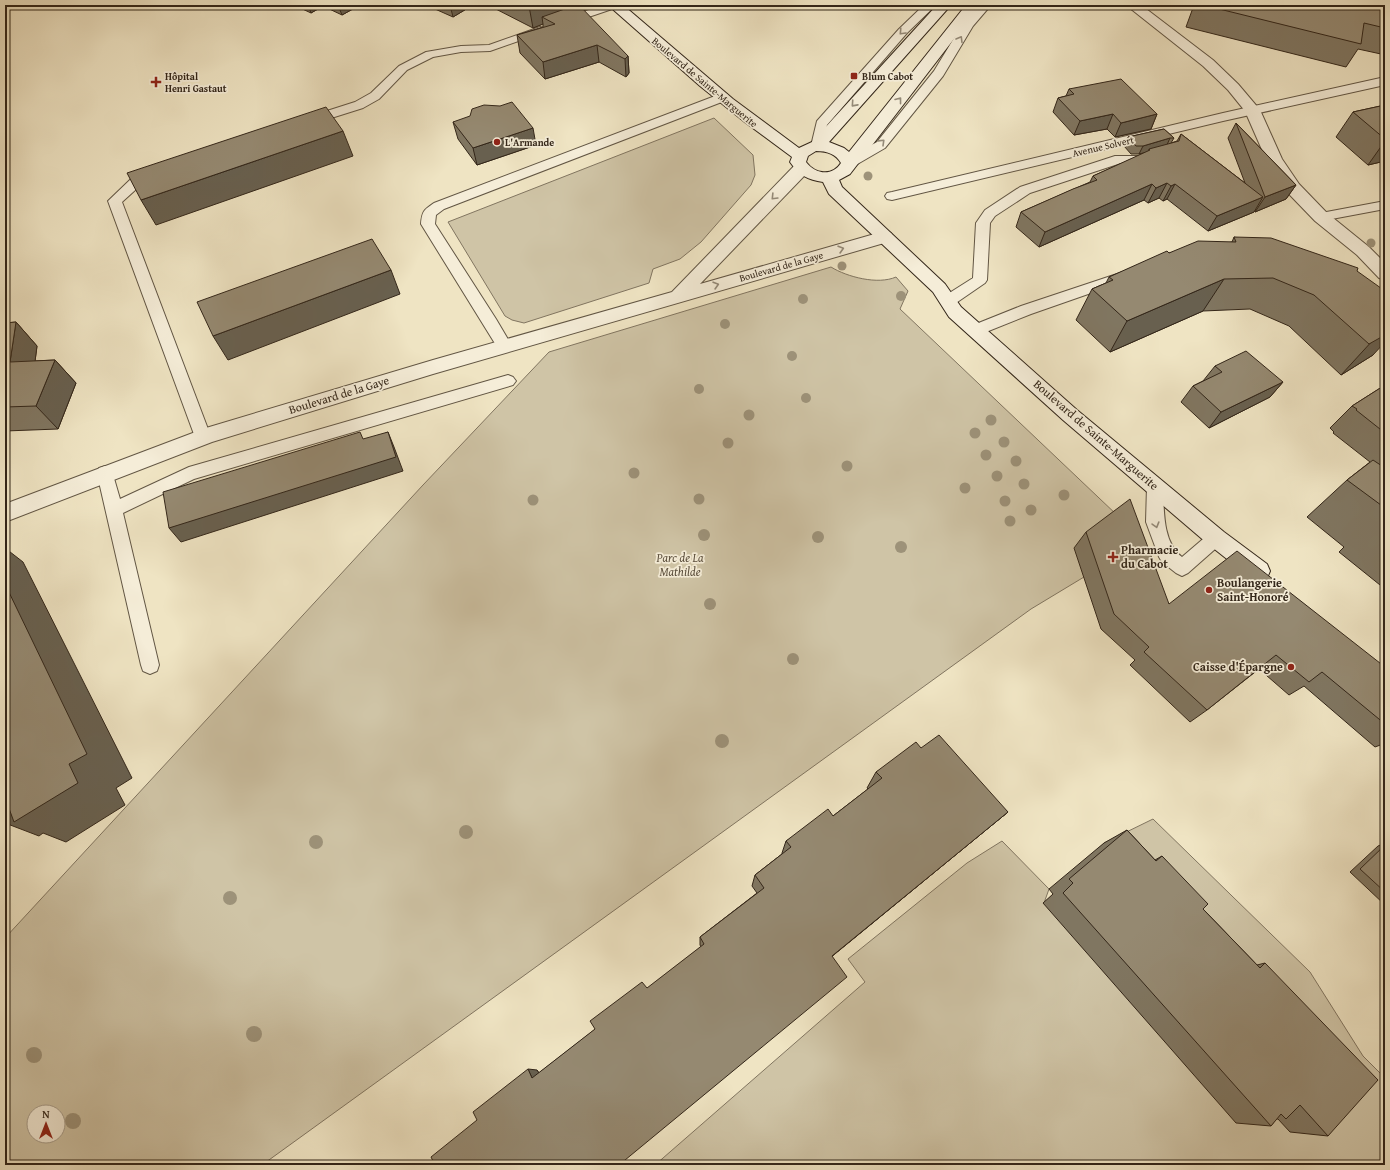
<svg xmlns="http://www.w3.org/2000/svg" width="1390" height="1170" viewBox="0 0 1390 1170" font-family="'Gentium Book Plus',serif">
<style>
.green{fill:#cfc4a6;stroke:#817560;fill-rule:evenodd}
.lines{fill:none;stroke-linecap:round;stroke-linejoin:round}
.lane-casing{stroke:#625644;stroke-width:2}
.street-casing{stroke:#625644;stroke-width:2}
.secondary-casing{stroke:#332619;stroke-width:2}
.lane{fill:#f5edd8;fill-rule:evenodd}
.street{fill:#f5edd8;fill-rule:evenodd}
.secondary{fill:#f5edd8;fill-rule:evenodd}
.tree{fill:#9d9279}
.wall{fill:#807661;stroke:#332619}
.shaded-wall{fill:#68604f;stroke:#332619}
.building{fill:#958971;stroke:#332619}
.oneway{stroke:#948a78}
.poi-dot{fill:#8f2418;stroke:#f5edd8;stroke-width:1.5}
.labels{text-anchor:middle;stroke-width:3.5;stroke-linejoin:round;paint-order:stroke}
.far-poi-label{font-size:10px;font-weight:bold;fill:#332619;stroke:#f5edd8;text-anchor:start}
.far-street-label{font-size:10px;fill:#332619;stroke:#f5edd8}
.street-label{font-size:12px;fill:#332619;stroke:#f5edd8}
.poi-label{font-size:12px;font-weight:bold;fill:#332619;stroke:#f5edd8;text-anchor:start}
.park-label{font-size:12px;font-style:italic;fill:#5a4e3c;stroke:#f5edd8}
</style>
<rect width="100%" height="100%" fill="#efe4c3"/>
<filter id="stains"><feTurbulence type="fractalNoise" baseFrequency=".005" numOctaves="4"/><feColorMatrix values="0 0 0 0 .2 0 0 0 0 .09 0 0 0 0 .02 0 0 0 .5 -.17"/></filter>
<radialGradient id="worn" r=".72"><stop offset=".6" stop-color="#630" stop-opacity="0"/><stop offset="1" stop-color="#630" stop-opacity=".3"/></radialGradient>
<g class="green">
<path d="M714,118l39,37 2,20 -4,10 -50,57 -21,17 -27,10 -4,14 -125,40 -12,-3 -7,-4 -57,-94z"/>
<path d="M831,267c16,10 47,18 65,10l12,14 -8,18 218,207 -34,61 -53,32 -769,556h-257v-227l418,-453 126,-133zM34,1112h24v24h-24z"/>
<path d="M1153,819l157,153 53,84 22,22v87h-730l210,-183 -17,-23 119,-96 35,-22 47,48 -5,14 60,-60z"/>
</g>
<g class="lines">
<g class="lane-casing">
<g id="lane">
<path d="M603,5h17l-2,2 -50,17h-8l-2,-2 2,-2z"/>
<path d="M924,5h12l-29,28 -80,92 -6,24h-8l-2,-3 6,-25 82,-92z"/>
<path d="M979,5h12l-18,21 -30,50 -58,72 -31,18h-10l-1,-3 1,-3 33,-18 57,-71 28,-46z"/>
<path d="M540,27l4,1 2,2 -2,2 -54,19 -29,1 -28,5 -26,13 -28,29 -16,9 -54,17 -4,-1 -2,-3 2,-3 50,-16 16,-9 28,-27 27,-14 35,-6 28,-1z"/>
<path d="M1385,77v8l-162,36 -331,79 -5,-1 -2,-3 2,-3 5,-1 331,-79z"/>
<path d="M723,93l4,1 2,3 -2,3 -283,109 -8,6 -1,9 61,95 16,27 -3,4 -5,2 -5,-2 -78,-126c1,-13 3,-14 13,-21z"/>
<path d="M1153,152l5,1 1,3 -1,3 -19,5 -18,-1 -91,30 -35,23 -5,7 -3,57 -2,3 -32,22 -5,1 -5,-1 -2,-4 2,-4 30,-19 3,-55 9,-13 35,-23 95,-31h24z"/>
<path d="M154,170l5,1 2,3 -2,3 -16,6 -21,19 89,235 -2,4 -6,2 -6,-2 -2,-4 -87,-236 25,-24z"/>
<path d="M1385,201v8l-64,12 -5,-1 -2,-3 2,-3 5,-1z"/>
<path d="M1129,270l5,2 2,3 -2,3 -103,36 -50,20 -5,1 -5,-1 -2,-4 2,-4 50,-20z"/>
<path d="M508,375l5,2 3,4 -3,4 -319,94 -71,34 36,152 -2,6 -7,3 -7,-3 -2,-6 -44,-192 2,-5 6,-2 6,2 9,31 69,-32z"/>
<path d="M1155,479l6,2 2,5c1,23 -1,56 19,71l28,-24 6,-2 6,2 3,5 -3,5 -34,30 -6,3 -6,-3 -14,-11 -3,-5 -13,-35 1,-36 2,-5z"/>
</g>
</g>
<g class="street-casing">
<g id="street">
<path d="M1126,5h15l72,55 25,24 22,26 22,49 17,25 28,29 42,34 16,16v17l-6,-2 -22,-23 -42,-34 -28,-29 -21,-33 -21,-48 -17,-21 -25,-24z"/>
<path d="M801,164l6,1 2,4 -2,4 -107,111 185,-53 6,2 2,4 -2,4 -458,133 -221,68 -207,80v-18l201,-76 227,-68 239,-68 123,-127z"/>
</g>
</g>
<g class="secondary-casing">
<path id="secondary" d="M608,5h15l110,94 66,49 13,-6 125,-137h14l-122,137 15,6 5,4 117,-147h14l-130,169 -11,6 3,7 103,97 16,23 116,103 147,122 43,32 3,7 -3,7 -8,2 -8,-2 -43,-34 -145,-124 -114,-103 -16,-25 -104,-98 -6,-12c-15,-2 -24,-7 -33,-20l2,-5 -46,-34 -46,-37zM816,151c11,0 20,3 25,12 -9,14 -26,11 -35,-1l2,-6z"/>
</g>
<use href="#lane" class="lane"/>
<use href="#street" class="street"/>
<use href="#secondary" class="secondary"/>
</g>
<g class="tree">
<circle cx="868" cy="176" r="4.5"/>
<circle cx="1371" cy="243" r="4.5"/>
<circle cx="842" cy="266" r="4.5"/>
<circle cx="901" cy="296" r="5"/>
<circle cx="803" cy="299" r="5"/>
<circle cx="725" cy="324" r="5"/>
<circle cx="792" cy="356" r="5"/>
<circle cx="699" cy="389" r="5"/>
<circle cx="806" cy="398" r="5"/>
<circle cx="749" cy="415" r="5.5"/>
<circle cx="991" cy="420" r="5.5"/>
<circle cx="975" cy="433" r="5.5"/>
<circle cx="1004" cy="442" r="5.5"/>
<circle cx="728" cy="443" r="5.5"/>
<circle cx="986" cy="455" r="5.5"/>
<circle cx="1016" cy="461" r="5.5"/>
<circle cx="847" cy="466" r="5.5"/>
<circle cx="634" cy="473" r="5.5"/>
<circle cx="997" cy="476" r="5.5"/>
<circle cx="1024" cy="484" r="5.5"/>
<circle cx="965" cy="488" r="5.5"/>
<circle cx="1064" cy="495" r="5.5"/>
<circle cx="699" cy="499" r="5.5"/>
<circle cx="533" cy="500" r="5.5"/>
<circle cx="1005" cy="501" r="5.5"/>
<circle cx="1031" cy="510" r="5.5"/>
<circle cx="1010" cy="521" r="5.5"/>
<circle cx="704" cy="535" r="6"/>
<circle cx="818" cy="537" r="6"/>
<circle cx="901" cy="547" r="6"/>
<circle cx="710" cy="604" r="6"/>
<circle cx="793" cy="659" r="6"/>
<circle cx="722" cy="741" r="7"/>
<circle cx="466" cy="832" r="7"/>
<circle cx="316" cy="842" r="7"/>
<circle cx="230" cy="898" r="7"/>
<circle cx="254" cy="1034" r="8"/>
<circle cx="34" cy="1055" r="8"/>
<circle cx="73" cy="1121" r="8"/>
</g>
<g class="wall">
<path d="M294,5h66l-18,10 -19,-9 -12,7z"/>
<path d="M426,5h47l-20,12z"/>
<path d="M488,5h84v1l56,50 1,17 -3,4 -27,-15 -54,17 -25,-26 -3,-18 26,-8v-3l-10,4z"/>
<path d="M1194,5h191v44l-4,5 -23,-5 -12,18 -160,-40z"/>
<path d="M1069,89l88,25 -6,15 -36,8 -8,-8 -33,6 -21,-23 5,-14 8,-2z"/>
<path d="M1385,105v56l-17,4 -32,-28 17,-25z"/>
<path d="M453,122l83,23 -59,20 -19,-26z"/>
<path d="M1236,123l60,62 -10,14 -31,13v-2l-1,2 -46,19 -41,-32 -4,2 -4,-3 -11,5 -4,-3 -105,47 -23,-20 5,-15 69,-30 3,-6 52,-23 -6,1h-8l-7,-8 4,-9 36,-8 10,9 -3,5 6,-2 4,-7 64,49 -17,-45z"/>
<path d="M1234,237l123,34 16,84 -32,20 -52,-49 -39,-17 -47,2 -93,41 -34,-32 16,-31 14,-6 3,-6 60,-24 63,-11z"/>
<path d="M16,322l21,24 -2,15 20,-1 21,23 -18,46 -53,2v-108z"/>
<path d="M1215,366l68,16 -13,15 -61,31 -28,-26 12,-16 10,-5z"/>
<path d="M1385,385v204l-46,-37 5,-5 -37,-30 40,-37 23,-18 -37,-29 1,-1 -4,-4 22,-22z"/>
<path d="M1086,532l83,72 216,63v78l-2,-1 -8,3 -71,-61 -15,9 -30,-26 -52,41 -17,12 -60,-57 5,-5 -34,-31 -27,-81z"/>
<path d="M921,748l87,64 -16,13 -160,131 -355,164 60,-50 2,3 162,-126 -1,-2v-8l57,-44 -5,-7 3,-11 27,-21v-1l4,-12 47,-25 35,-27 -1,-1 9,-16z"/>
<path d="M1127,830l28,30 7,-4 41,53 54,56 8,-2 63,173 -38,-4 -12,-13h-2l-5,7 -35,-3 -193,-220 10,-9 -4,-5 55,-46z"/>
<path d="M1385,843v62l-35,-33 28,-26z"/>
</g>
<g class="shaded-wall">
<path d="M308,5h14l1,1 -12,7z"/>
<path d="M338,5h22l-18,10z"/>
<path d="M450,5h23l-20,12z"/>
<path d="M533,5h39l1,9 -31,3 1,7 -10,4 -4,-22z"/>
<path d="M597,45l2,17 -54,17 -2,-17z"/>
<path d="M628,56l1,17 -3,4 -1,-18z"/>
<path d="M1113,114l-6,15 -33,6 6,-14z"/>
<path d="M1157,114l-6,15 -36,8 6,-14z"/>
<path d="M533,128l3,17 -59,20 -4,-17z"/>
<path d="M343,131l10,25 -197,69 -15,-25z"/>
<path d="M1170,138l-4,9 -16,3 -1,-1 -1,3 -9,2 4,-8z"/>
<path d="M1385,141v20l-17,4z"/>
<path d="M1167,183l-8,15 -11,5 8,-15z"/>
<path d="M1152,184l-8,16 -105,47 6,-15z"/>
<path d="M1175,184l-8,15 -4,2 8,-15z"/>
<path d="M1296,185l-10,14 -31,13 10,-15z"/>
<path d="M1263,197l-9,15 -46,19 9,-15z"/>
<path d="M391,270l9,24 -172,66 -15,-24z"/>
<path d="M1224,279l-21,32 -93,41 17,-31z"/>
<path d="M16,322l21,24 -5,39 -22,-23z"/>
<path d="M1385,327v15l-12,13 -32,20z"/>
<path d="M55,360l21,23 -18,46 -22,-23z"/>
<path d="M1283,382l-13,15 -61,31 12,-16z"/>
<path d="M388,432l6,15 9,24 -222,71 -12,-14z"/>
<path d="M5,548l18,14 109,216 -16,10 9,17 -59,37 -23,-9 -4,3 -34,-13v-26l64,-33 -64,-180z"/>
<path d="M1008,812l-16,13 -168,138 8,-7z"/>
<path d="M528,1069l9,1 5,8h-10z"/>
</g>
<g class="building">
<path d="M576,5h3l49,51 -3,3 -28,-14 -54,17 -26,-27 38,-11 -13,-7z"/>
<path d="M1203,5h182v23l-21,-5 -3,21z"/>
<path d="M1121,79l36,35 -36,9 -8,-9 -33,7 -22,-23 16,-4 -5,-5z"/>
<path d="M512,102l21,26 -60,20 -20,-26 17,-6 2,-7 12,-4 16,1z"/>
<path d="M1385,105v34l-32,-27z"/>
<path d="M326,107l17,24 -202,69 -14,-27z"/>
<path d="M1236,123l60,62 -31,12z"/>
<path d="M1164,129l10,9h-4l-27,8h-7l-8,-9z"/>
<path d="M1181,134l82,63 -46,19 -42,-32 -4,2 -4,-3 -11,5 -4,-4 -107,48 -24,-20 52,-23 24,-9 -4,-4 57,-26 -1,-1 30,-8z"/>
<path d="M1234,237l37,1 87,30 -1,3 28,20v44l-16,9 -55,-49 -41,-17 -49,1 -97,42 -35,-32 21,-9 -4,-3 58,-26 2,2 29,-12 38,1z"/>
<path d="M372,239l19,31 -178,66 -16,-34z"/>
<path d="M16,322l-6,40 45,-2 -19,46 -31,1v-84z"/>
<path d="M1246,351l37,31 -62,30 -28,-26 29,-14 -7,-6z"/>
<path d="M1385,385v48l-29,-23 1,-1 -5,-3z"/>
<path d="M360,432l3,7 25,-7 8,25 -227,71 -6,-36z"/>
<path d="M1373,460l12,8v40l-38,-28z"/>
<path d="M1130,499l39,105 68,-53 148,116v57l-63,-52 -13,10 -33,-27 -69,55 -63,-58 5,-5 -35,-33 -28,-82z"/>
<path d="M1385,513v5l-3,-2z"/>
<path d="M5,584l82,170 -18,10 9,19 -64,39 -7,-19 -2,1z"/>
<path d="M939,735l69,77 -176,144 15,21 -228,188h-184l-4,-8 46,-37 -4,-8 55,-43 4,9 63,-49 -5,-8 52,-39 5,6 57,-44 -4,-7 64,-49 -9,-13 36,-28 -5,-6 42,-32 5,7 49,-38 -6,-6 40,-30 5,6z"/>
<path d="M1127,830l29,31 6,-5 46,48 -5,5 57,59 5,-5 113,117 -50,56 -28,-31 -14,14 -5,-5 -10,12 -208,-233 10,-10 -4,-4z"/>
<path d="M1385,845v47l-25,-23z"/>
</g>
<defs><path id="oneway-chevron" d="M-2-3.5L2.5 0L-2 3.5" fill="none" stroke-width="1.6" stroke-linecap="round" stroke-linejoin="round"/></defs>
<g class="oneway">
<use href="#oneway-chevron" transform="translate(902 32) rotate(133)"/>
<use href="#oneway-chevron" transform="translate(960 39) rotate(-59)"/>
<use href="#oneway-chevron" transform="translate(899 100) rotate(-52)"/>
<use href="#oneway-chevron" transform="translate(854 104) rotate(132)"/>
<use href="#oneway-chevron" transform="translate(882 142) rotate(-44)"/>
<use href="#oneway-chevron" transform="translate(774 197) rotate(134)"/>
<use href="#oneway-chevron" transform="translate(841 249) rotate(-16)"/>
<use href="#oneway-chevron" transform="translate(716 285) rotate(-16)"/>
<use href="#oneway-chevron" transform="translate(1156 525) rotate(74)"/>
</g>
<g class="poi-dot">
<rect x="850" y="72" width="8" height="8" rx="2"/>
<path d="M154 76h4v4h4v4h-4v4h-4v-4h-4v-4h4z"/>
<circle cx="497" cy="142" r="4"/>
<path d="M1111 551h4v4h4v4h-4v4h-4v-4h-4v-4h4z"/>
<circle cx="1209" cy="590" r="4"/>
<circle cx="1291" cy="667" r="4"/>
</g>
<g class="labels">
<g class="far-poi-label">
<text x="165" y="80">Hôpital<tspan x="165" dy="12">Henri Gastaut</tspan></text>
<text x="862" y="80">Blum Cabot</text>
<text x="505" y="146">L'Armande</text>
</g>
<g class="far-street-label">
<text transform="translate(705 82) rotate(40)" y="4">Boulevard de Sainte-Marguerite</text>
<text transform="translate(1103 146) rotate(-13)" y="4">Avenue Solvert</text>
<text transform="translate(781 266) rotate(-16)" y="4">Boulevard de la Gaye</text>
</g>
<g class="street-label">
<text transform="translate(339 395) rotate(-17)" y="4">Boulevard de la Gaye</text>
<text transform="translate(1096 435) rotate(41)" y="4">Boulevard de Sainte-Marguerite</text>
</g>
<g class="poi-label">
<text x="1121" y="554">Pharmacie<tspan x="1121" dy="14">du Cabot</tspan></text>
<text x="1217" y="587">Boulangerie<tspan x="1217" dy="14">Saint-Honoré</tspan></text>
<text x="1283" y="671" text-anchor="end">Caisse d'Épargne</text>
</g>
<g class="park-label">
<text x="680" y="562">Parc de La<tspan x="680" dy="14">Mathilde</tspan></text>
</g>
</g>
<rect width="1390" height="1170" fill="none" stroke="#efe4c3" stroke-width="20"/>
<rect x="6" y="6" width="1378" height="1158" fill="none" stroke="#332619" stroke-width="2"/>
<rect x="10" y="10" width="1370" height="1150" fill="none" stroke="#332619"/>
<g transform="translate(46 1124)"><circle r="19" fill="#f5edd8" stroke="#a79d8c"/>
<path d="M0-3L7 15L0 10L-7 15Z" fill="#8f2418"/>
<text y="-6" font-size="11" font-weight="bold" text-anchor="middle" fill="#332619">N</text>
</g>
<rect width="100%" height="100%" filter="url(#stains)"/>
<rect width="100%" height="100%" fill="url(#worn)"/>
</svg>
